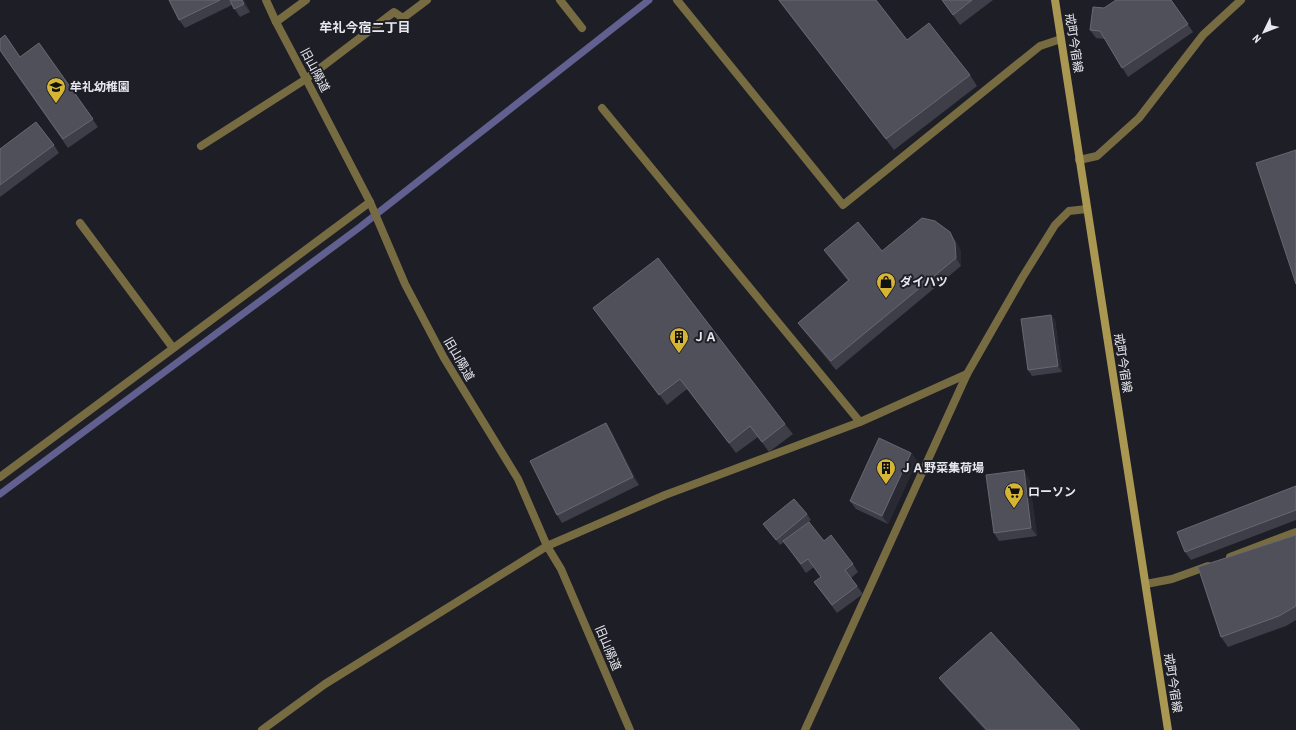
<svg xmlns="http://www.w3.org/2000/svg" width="1296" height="730" viewBox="0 0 1296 730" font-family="'Archivo Narrow','Noto Sans JP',sans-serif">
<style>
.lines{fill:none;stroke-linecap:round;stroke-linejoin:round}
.stream{stroke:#616090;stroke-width:7}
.street{stroke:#776b41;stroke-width:8}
.secondary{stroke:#aa9751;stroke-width:8}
.wall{fill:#3e3e48}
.shaded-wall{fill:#292933}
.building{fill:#50505a;stroke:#686871}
.labels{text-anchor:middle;stroke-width:4;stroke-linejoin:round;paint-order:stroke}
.street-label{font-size:12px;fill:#e8e8ef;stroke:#1e1e26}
.poi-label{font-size:12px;font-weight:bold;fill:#e8e8ef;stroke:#1e1e26;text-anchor:start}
.neighbourhood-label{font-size:13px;font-weight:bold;fill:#e8e8ef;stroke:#1e1e26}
</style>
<rect width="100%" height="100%" fill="#1e1e26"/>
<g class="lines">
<path class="stream" d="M0,494l360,-267 289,-227"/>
<g class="street">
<path d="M266,0l10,22 30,57 64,123 35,82 39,74 74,121 29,67 14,23 69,161"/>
<path d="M560,0l22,28"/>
<path d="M677,0l166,205 197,-159 21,-7"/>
<path d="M276,22l30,-22"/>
<path d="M602,108l258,314"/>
<path d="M201,146l105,-67 88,-67 9,6 24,-18"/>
<path d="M1079,160l18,-4 42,-38 64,-83 38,-35"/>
<path d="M80,223l93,125"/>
<path d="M0,477l370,-275"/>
<path d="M1230,557l66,-25"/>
<path d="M1146,584l26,-5 36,-13"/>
<path d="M262,730l63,-46 222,-138 118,-51 195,-73 107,-48"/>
<path d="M805,730l162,-356 55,-96 33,-53 14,-14 18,-2"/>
</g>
<path class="secondary" d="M1055,0l113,730"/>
</g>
<g class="wall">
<path d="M169,0h75l6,12 -10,5 -8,-12 -47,23 -6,-8z"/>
<path d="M778,0h98l31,40 63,35 7,11 -83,64z"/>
<path d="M942,0h51l-33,25z"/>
<path d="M1171,0l22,32 -65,45 -23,-38 -9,-1 -6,-8 14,-22z"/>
<path d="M39,43l59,84 -30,21 -68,-97 20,6z"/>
<path d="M54,145l5,8 -59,44v-48z"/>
<path d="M950,232l5,8 6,11v15l-125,104 -32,-39 -6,-8 50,-42 -18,-23 -6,-8 58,1z"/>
<path d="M593,308l192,116 8,10 -24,18 -11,-15 -22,16 -49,-64 -20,16z"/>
<path d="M1051,315l4,5 7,52 -30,4 -4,-6z"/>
<path d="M606,423l5,8 28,54 -77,38 -5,-8z"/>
<path d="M911,453l6,8 -29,63 -32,-15 -6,-8z"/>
<path d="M1029,478l8,58 -38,5 -5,-8z"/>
<path d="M1296,486v34l-105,40 -6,-8z"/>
<path d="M807,514l4,6 -15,12 28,9 29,23 5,8 -7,6 12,16 -26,19 -23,-31 7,-5 -7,-10 -8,6 -22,-31 -4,3 -17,-21z"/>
<path d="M1296,535v85l-10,6 -58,21 -7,-10z"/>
<path d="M939,678l141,52h-95l-38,-42z"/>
</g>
<g class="shaded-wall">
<path d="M242,0h2l6,12 -6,-8z"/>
<path d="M950,232l5,8 6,11v15l-5,-8z"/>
<path d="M1051,315l4,5 7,52 -4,-6z"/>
<path d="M606,423l5,8 28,54 -6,-8z"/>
<path d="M911,453l6,8 -29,63 -6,-8z"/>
<path d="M1024,470l5,8 8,58 -6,-8z"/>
</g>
<g class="building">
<path d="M169,0h51l-41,20z"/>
<path d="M230,0h12l2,4 -10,5z"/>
<path d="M779,0h97l31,40 22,-17 41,52 -84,64z"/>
<path d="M942,0h30l-19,15z"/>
<path d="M1116,0h55l17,24 -66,44 -22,-37 -10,-1 3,-23 11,1z"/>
<path d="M5,35l15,22 19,-14 54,76 -30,20 -63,-89v-11z"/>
<path d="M36,122l18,23 -54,40v-36z"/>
<path d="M1296,150v134l-40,-121z"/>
<path d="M922,218l13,3 15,11 5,11 1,15 -125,103 -33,-38 51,-43 -25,-30 34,-28 24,29z"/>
<path d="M658,258l127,166 -23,18 -12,-16 -21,17 -49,-64 -21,16 -66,-87z"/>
<path d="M1051,315l7,51 -30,4 -7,-51z"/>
<path d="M606,423l27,54 -76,38 -27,-54z"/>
<path d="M879,438l32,15 -29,63 -32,-15z"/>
<path d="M1024,470l7,58 -37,5 -8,-58z"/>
<path d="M1296,486v24l-111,42 -8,-20z"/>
<path d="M794,499l13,15 -31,26 -13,-16z"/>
<path d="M809,522l15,19 7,-6 22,29 -8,6 12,16 -25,19 -18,-23 7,-5 -13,-18 -7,5 -18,-23z"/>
<path d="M1296,535v71l-17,10 -58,21 -23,-70z"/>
<path d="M991,632l89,98h-93l-48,-52z"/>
</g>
<defs>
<g id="school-pin" transform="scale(1)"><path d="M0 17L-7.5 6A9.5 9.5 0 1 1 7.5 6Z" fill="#d5b534" stroke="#1e1e26"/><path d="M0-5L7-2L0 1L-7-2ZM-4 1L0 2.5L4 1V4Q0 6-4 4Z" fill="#111"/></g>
<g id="shop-pin" transform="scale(1)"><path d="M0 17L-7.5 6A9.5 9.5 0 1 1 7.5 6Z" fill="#d5b534" stroke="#1e1e26"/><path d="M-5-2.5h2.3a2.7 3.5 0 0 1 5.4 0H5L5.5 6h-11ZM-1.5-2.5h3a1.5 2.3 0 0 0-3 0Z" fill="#111"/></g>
<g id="building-pin" transform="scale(1)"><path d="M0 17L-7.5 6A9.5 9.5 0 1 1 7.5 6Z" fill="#d5b534" stroke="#1e1e26"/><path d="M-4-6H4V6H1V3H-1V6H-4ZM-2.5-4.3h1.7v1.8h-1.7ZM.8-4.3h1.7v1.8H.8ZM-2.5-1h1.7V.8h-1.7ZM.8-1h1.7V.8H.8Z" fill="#111"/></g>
<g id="supermarket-pin" transform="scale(1)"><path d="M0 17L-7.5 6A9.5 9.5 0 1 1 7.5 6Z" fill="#d5b534" stroke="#1e1e26"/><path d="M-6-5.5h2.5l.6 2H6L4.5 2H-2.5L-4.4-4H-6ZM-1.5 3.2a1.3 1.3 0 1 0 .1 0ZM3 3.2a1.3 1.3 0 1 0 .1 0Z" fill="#111"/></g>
</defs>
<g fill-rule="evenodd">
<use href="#school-pin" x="56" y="87"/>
<use href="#shop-pin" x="886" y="282"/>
<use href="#building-pin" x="679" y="337"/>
<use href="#building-pin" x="886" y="468"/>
<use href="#supermarket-pin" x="1014" y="492"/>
</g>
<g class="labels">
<g class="street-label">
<text transform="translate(1074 43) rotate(81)" y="4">戒町今宿線</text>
<text transform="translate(315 70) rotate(62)" y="4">旧山陽道</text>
<text transform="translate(459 359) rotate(60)" y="4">旧山陽道</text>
<text transform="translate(1123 363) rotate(81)" y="4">戒町今宿線</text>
<text transform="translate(608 648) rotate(67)" y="4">旧山陽道</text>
<text transform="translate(1173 683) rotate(81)" y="4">戒町今宿線</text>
</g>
<g class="poi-label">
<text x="70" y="91">牟礼幼稚園</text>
<text x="900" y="286">ダイハツ</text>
<text x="693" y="341">ＪＡ</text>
<text x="900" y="472">ＪＡ野菜集荷場</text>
<text x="1028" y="496">ローソン</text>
</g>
<g class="neighbourhood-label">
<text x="365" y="32">牟礼今宿二丁目</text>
</g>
</g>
<g transform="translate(1264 32) rotate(227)" stroke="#1e1e26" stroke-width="3" paint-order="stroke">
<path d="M0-3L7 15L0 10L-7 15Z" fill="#e8e8ef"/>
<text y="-6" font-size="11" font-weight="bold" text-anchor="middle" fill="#e8e8ef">N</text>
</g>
</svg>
